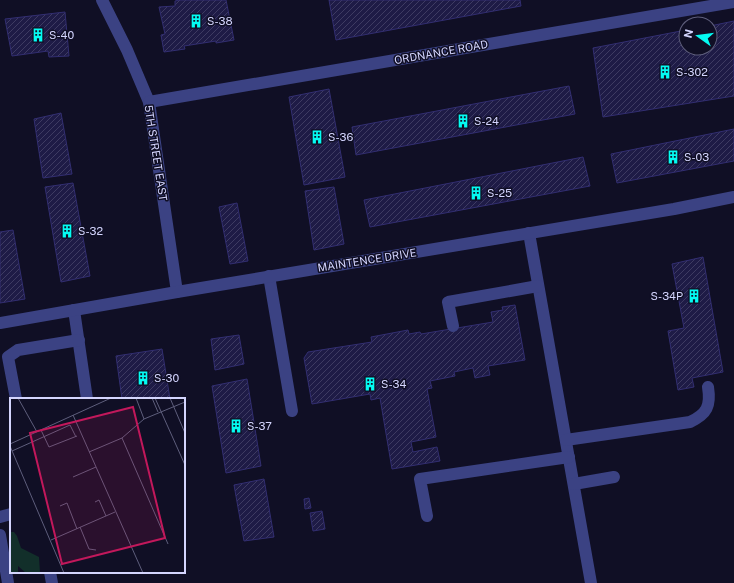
<svg xmlns="http://www.w3.org/2000/svg" width="734" height="583" viewBox="0 0 734 583" font-family="'Public Sans',sans-serif">
<style>
.building{fill:url(#building-hatch);stroke:#322e71}
.lines{fill:none;stroke-linecap:round;stroke-linejoin:round}
.minor{stroke:#3b4283;stroke-width:12}
.labels{text-anchor:middle;stroke-width:3;stroke-linejoin:round;paint-order:stroke}
.poi-label{font-size:11px;fill:#d4d5fe;stroke:#100f25;text-anchor:start}
.street-label{font-size:11px;fill:#d4d5fe;stroke:#100f25}
.inset-road{fill:none;stroke:#5e5e7c;stroke-width:1}
.view{fill:#c2185b;fill-opacity:0.15;stroke:#c2185b;stroke-width:2}
.inset-edge{fill:none;stroke:#d4d5fe;stroke-width:2}
</style>
<defs>
<pattern id="building-hatch" width="6" height="6" patternUnits="userSpaceOnUse"><rect width="6" height="6" fill="#1e1b46"/><path d="M-1 1l2-2M0 6l6-6M5 7l2-2" fill="none" stroke="#3e3b62"/></pattern>
</defs>
<rect width="100%" height="100%" fill="#100f25"/>
<g class="building">
<path d="M179,0h47l8,40 -18,3v-2l-32,5 1,3 -21,3 -3,-17 4,-1 -6,-27 16,-1v-5z"/>
<path d="M329,0h191l1,6 -185,34z"/>
<path d="M65,12l4,44 -20,1 -1,-6 -36,5 -7,-37z"/>
<path d="M734,21v75l-131,21 -10,-69 93,-18v18h24v-22z"/>
<path d="M569,86l6,28 -219,41 -4,-28z"/>
<path d="M329,89l16,88 -41,8 -15,-88z"/>
<path d="M61,113l11,61 -29,4 -9,-59z"/>
<path d="M734,129v32l-117,22 -6,-29z"/>
<path d="M583,157l7,29 -220,41 -6,-27z"/>
<path d="M73,183l17,93 -29,6 -16,-95z"/>
<path d="M334,187l10,57 -30,6 -9,-59z"/>
<path d="M237,203l11,58 -18,3 -11,-57z"/>
<path d="M13,230l12,69 -25,4v-71z"/>
<path d="M703,257l20,115 -31,6 2,9 -16,3 -10,-59 16,-3 -12,-64z"/>
<path d="M515,305l10,55 -37,6 2,9 -15,3 -2,-10 -19,4 1,4 -25,5 2,7 -5,1 9,48 -25,5 2,10 24,-5 3,14 -48,8 -12,-71 -9,2 -1,-6 -58,10 -8,-46 4,-6 64,-10 -1,-5 37,-7 1,4 11,-2 1,2 72,-12 -2,-10 12,-2 -1,-3z"/>
<path d="M239,335l5,29 -29,6 -4,-31z"/>
<path d="M162,349l8,50h-48l-6,-43z"/>
<path d="M247,379l14,87 -35,7 -14,-87z"/>
<path d="M264,479l10,58 -30,4 -10,-56z"/>
<path d="M309,498l2,10 -6,1 -1,-10z"/>
<path d="M322,511l3,18 -12,2 -3,-18z"/>
</g>
<g class="lines">
<g class="minor">
<path d="M102,0l25,50 22,52 28,190"/>
<path d="M149,102l585,-100"/>
<path d="M529,233l62,350"/>
<path d="M269,276l23,135"/>
<path d="M74,310l13,89"/>
<path d="M0,323l177,-31 497,-83 60,-12"/>
<path d="M453,326l-5,-24 90,-16"/>
<path d="M16,399l-8,-42 10,-7 61,-10"/>
<path d="M566,440l124,-18c17,-8 21,-16 18,-35"/>
<path d="M574,484l40,-7"/>
<path d="M427,516l-7,-37 149,-22"/>
<path d="M0,517l11,-3"/>
<path d="M0,535l8,48"/>
<path d="M50,572l2,11"/>
</g>
</g>
<defs>
<g id="building-bare" transform="scale(1.08)"><path d="M-4-6H4V6H1V3H-1V6H-4ZM-2.5-4.3h1.7v1.8h-1.7ZM.8-4.3h1.7v1.8H.8ZM-2.5-1h1.7V.8h-1.7ZM.8-1h1.7V.8H.8Z" fill="#04fbf2" stroke="#100f25" stroke-width="2.5" paint-order="stroke"/></g>
</defs>
<g fill-rule="evenodd">
<use href="#building-bare" x="196" y="21"/>
<use href="#building-bare" x="38" y="35"/>
<use href="#building-bare" x="665" y="72"/>
<use href="#building-bare" x="463" y="121"/>
<use href="#building-bare" x="317" y="137"/>
<use href="#building-bare" x="673" y="157"/>
<use href="#building-bare" x="476" y="193"/>
<use href="#building-bare" x="67" y="231"/>
<use href="#building-bare" x="694" y="296"/>
<use href="#building-bare" x="143" y="378"/>
<use href="#building-bare" x="370" y="384"/>
<use href="#building-bare" x="236" y="426"/>
</g>
<g class="labels">
<g class="poi-label">
<text x="207" y="25">S-38</text>
<text x="49" y="39">S-40</text>
<text x="676" y="76">S-302</text>
<text x="474" y="125">S-24</text>
<text x="328" y="141">S-36</text>
<text x="684" y="161">S-03</text>
<text x="487" y="197">S-25</text>
<text x="78" y="235">S-32</text>
<text x="683" y="300" text-anchor="end">S-34P</text>
<text x="154" y="382">S-30</text>
<text x="381" y="388">S-34</text>
<text x="247" y="430">S-37</text>
</g>
<g class="street-label">
<text transform="translate(441 52) rotate(-10)" y="4">ORDNANCE ROAD</text>
<text transform="translate(156 153) rotate(81)" y="4">5TH STREET EAST</text>
<text transform="translate(367 260) rotate(-9)" y="4">MAINTENCE DRIVE</text>
</g>
</g>
<g transform="translate(10 398)">
<rect width="175" height="175" fill="#100f25"/>
<path d="M0,134h4l3,4 4,12 18,9 1,16h-14l-8,-7v7h-8z" fill="#122f2a"/>
<path class="inset-road" d="M8,0l19,34M126,0l8,21M142,0l6,14M145,0l30,67M160,0l15,35M63,17l70,158M31,32l8,17 28,-11M112,40l46,106M0,46l101,-46M0,48l54,127M2,53l58,-26 6,12M79,54l33,-14 22,-19 41,-17M63,79l23,-10M85,104l4,-2 7,16M50,108l7,-3 10,26M70,129l9,22 7,1M41,142l64,-28"/>
<path class="view" d="M123,9l32,131 -103,26 -32,-131z"/>
<rect width="175" height="175" class="inset-edge"/>
</g>
<g transform="translate(698 36) rotate(284)"><circle r="19" fill="#100f25" stroke="#5e5e7c"/>
<path d="M0-3L7 15L0 10L-7 15Z" fill="#04fbf2"/>
<text y="-6" font-size="11" font-weight="bold" text-anchor="middle" fill="#d4d5fe">N</text>
</g>
</svg>
